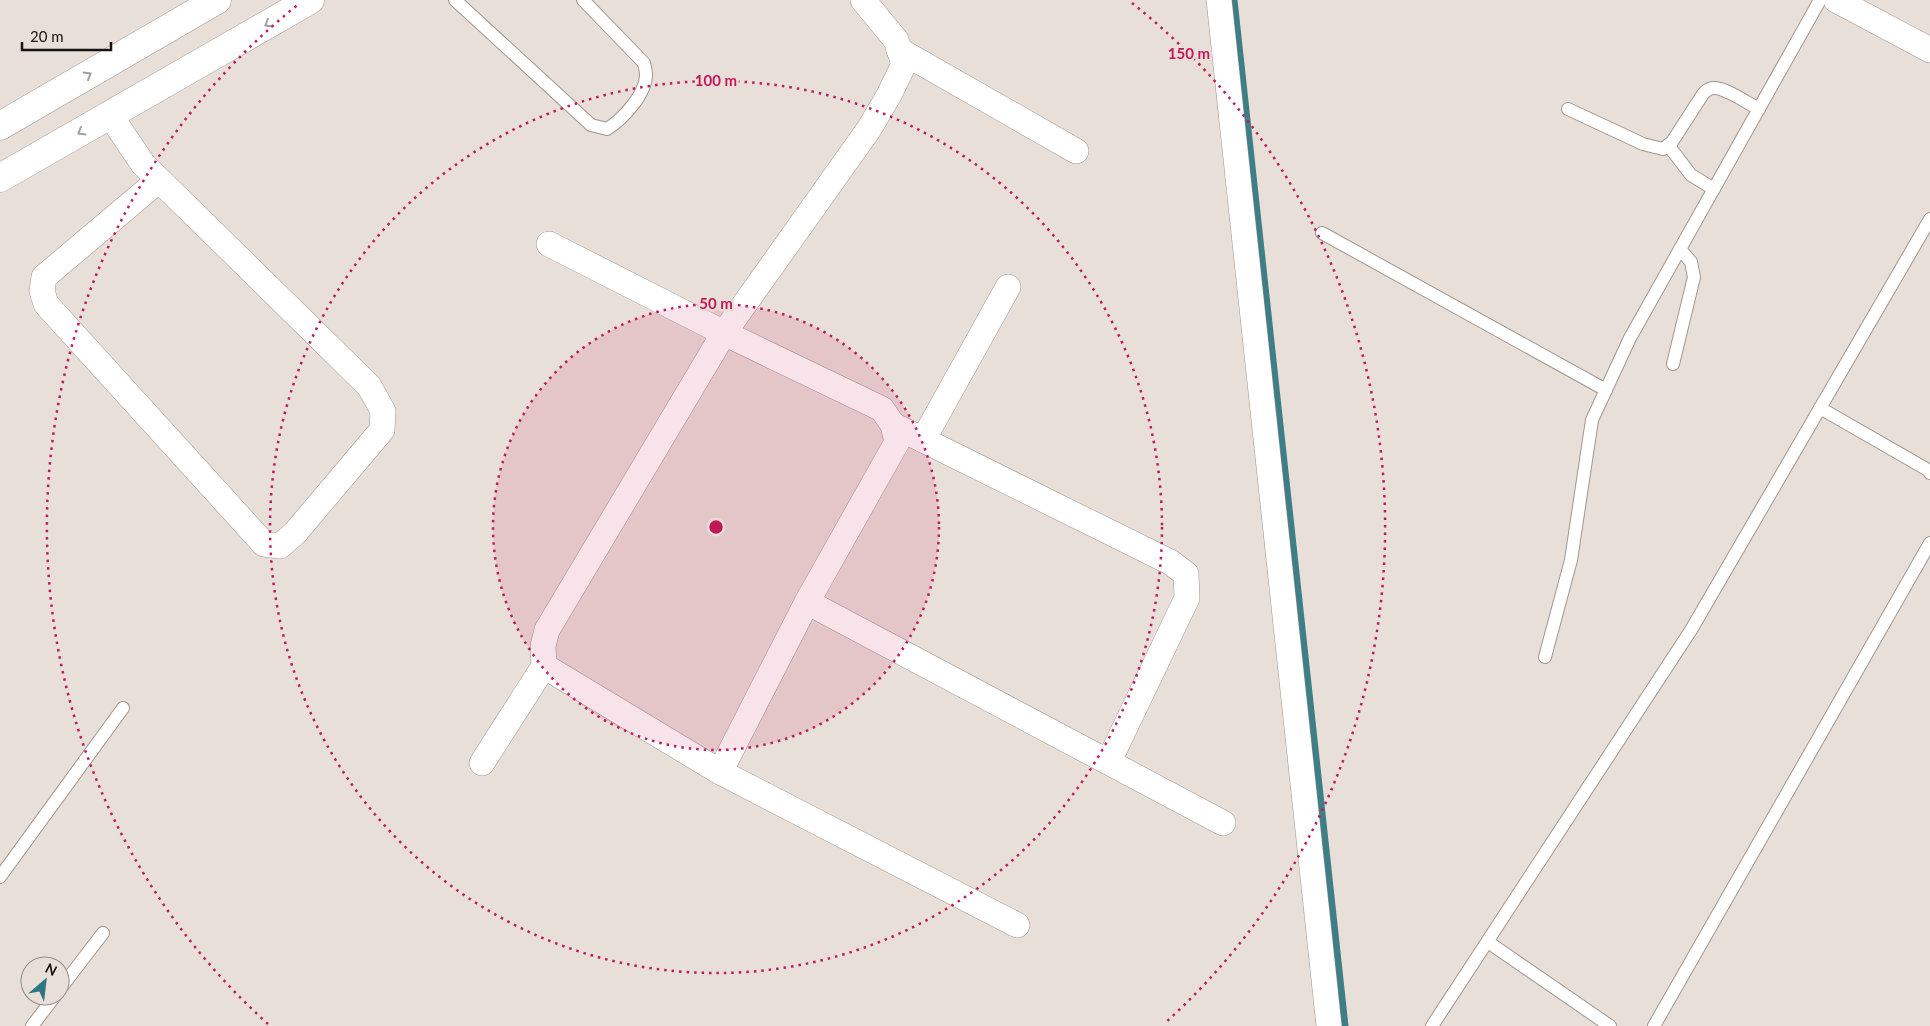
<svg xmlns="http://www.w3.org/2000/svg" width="1930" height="1026" viewBox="0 0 1930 1026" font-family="Lato,sans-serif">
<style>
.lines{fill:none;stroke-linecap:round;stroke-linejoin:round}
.stream{stroke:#3e7e87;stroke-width:9}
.lane-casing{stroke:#9f9690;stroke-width:14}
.street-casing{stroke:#9f9690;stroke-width:26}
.primary-casing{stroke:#9f9690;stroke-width:29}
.lane{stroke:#fff;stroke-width:12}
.street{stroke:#fff;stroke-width:25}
.primary{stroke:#fff;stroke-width:28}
.oneway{stroke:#a1a09f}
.ring{fill:none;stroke:#c2185b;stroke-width:2.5;stroke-dasharray:2.5 5}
.centre{fill:#c2185b;stroke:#e9dfd9;stroke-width:2.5}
.ring-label{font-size:15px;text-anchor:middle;font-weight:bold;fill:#c2185b;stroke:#e9dfd9;stroke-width:5;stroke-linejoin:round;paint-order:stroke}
</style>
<rect width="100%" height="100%" fill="#e9dfd9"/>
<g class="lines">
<path class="stream" d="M1233,0l111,1026"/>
<g class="lane-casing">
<g id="lane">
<path d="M455,0l136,125 16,4c16,-10 39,-35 39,-54 0,-4 -1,-8 -2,-12l-61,-63"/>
<path d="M1568,109l75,35 20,5 9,-7 31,-48c3,-3 5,-6 10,-6 12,-1 34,15 46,21"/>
<path d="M1668,145l23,30 23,14"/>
<path d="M1322,233l284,157"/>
<path d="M1673,364l21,-87 -3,-15 -11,-13"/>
<path d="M1820,408l108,62 2,3"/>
<path d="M1545,657l26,-97 21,-140 38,-82 190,-338"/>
<path d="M0,877l123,-169"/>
<path d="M1488,942l122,84"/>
<path d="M60,989l43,-56"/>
<path d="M32,1026l23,-30"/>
<path d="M1432,1026l259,-396 239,-411"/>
<path d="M1654,1026l276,-483"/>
</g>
</g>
<g class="street-casing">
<g id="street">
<path d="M1219,0l110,1026"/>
<path d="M1836,0l94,50"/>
<path d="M899,50l177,101"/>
<path d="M110,115l33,49 226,222 14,25 -1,19 -87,103 -15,13 -16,-2 -218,-240 -4,-13 2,-14 115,-97"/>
<path d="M549,244l175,89 158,76 11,16 4,17 -90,160 -87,170"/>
<path d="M893,425l277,137 16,12 1,24 -78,163"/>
<path d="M923,440l85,-153"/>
<path d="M807,602l416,221"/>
<path d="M544,666l-1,-20 4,-16 177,-297 145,-204 20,-34 15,-31 -8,-24 -33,-40"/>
<path d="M482,763l62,-97 176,106 297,153"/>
</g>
</g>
<g class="primary-casing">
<g id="primary">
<path d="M0,126l217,-126"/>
<path d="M0,178l310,-178"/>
</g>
</g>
<use href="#lane" class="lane"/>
<use href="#street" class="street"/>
<use href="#primary" class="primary"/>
</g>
<defs><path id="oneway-chevron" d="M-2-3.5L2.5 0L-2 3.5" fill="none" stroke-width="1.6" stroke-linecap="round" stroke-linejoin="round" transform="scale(1.25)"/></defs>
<g class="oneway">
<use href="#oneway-chevron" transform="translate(268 24) rotate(150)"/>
<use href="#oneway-chevron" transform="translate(88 75) rotate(-30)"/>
<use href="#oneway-chevron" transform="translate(81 132) rotate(150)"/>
</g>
<circle cx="716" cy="527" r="223" fill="#c2185b" fill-opacity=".12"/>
<g class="ring">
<circle cx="716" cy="527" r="223"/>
<circle cx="716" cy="527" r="446"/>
<path d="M268 1024A669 669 0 0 1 300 3M1132 3A669 669 0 0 1 1164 1024"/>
</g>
<circle cx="716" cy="527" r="8" class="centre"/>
<g class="ring-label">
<text x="1189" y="59">150 m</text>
<text x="716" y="86">100 m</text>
<text x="716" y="309">50 m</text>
</g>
<g transform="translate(45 981) rotate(28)"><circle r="24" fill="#e9dfd9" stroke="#948d89"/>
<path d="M0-4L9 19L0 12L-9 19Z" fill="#2e7680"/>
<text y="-8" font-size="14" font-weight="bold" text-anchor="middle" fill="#151210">N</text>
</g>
<path d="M22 42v8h89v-8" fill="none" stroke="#151210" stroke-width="2.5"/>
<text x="30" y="42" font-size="15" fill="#151210" stroke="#e9dfd9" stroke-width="4" paint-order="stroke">20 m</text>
</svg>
